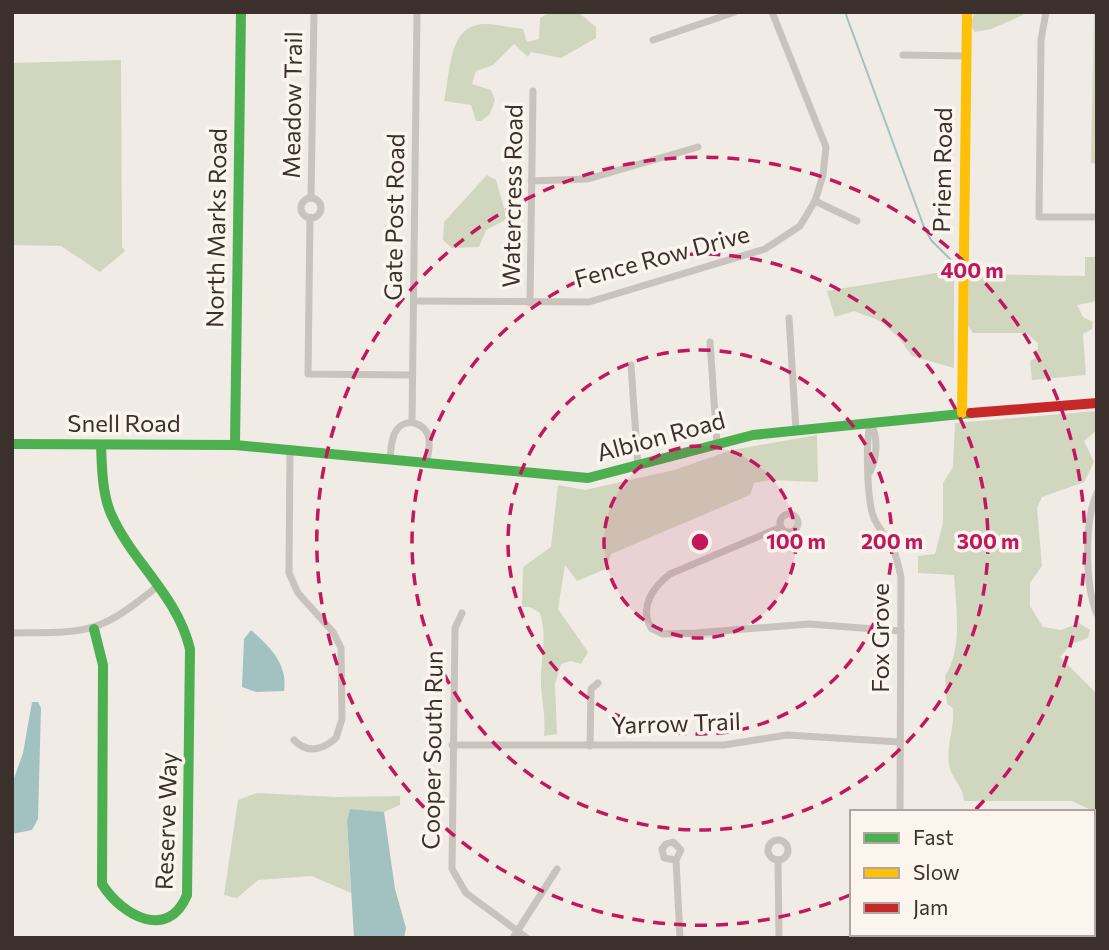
<svg xmlns="http://www.w3.org/2000/svg" width="1109" height="950" viewBox="0 0 1109 950" font-family="Commissioner,sans-serif">
<style>
.green{fill:#d1d6bf}
.water{fill:#a1c2c1}
.lines{fill:none;stroke-linecap:round;stroke-linejoin:round}
.stream{stroke:#a1c2c1;stroke-width:2}
.street{stroke:#c9c3be;stroke-width:7}
.fast{stroke:#4caf50;stroke-width:10}
.slow{stroke:#ffc107;stroke-width:10}
.jam{stroke:#c62828;stroke-width:10}
.ring{fill:none;stroke:#c2185b;stroke-width:3.5;stroke-dasharray:12 9}
.labels{text-anchor:middle;stroke-width:7;stroke-linejoin:round;paint-order:stroke}
.street-label{font-size:24px;fill:#3b302b;stroke:#fbf5ee}
.centre{fill:#c2185b;stroke:#fbf5ee;stroke-width:3.5}
.ring-label{font-size:21px;text-anchor:middle;font-weight:bold;fill:#c2185b;stroke:#fbf5ee;stroke-width:7;stroke-linejoin:round;paint-order:stroke}
</style>
<rect width="100%" height="100%" fill="#f0ebe5"/>
<g class="green">
<path d="M551,12h27l18,15v11l-35,20 -30,-6 -3,5 -14,-13 -21,21 -17,6 -4,13 19,6 4,10 -5,14 -9,7h-5l-5,-16 -27,-4c7,-27 3,-76 40,-77 13,0 27,4 39,5l4,13 12,-3 1,-21z"/>
<path d="M975,12h47l1,3 -32,14 -16,3 -5,-8z"/>
<path d="M1097,12v152l-6,-1 3,-149z"/>
<path d="M121,60l1,187 3,4 -25,21 -39,-26 -49,-1v-182z"/>
<path d="M487,175l9,5 11,39 -21,11 -7,17 -27,1 -9,-8 1,-18z"/>
<path d="M1085,257h12v44l-20,4 6,12 10,5 -1,7 -9,5 3,41 -54,5 -2,-19 7,-4 1,-14 -12,-10h-53l-5,-7 1,-52 116,2z"/>
<path d="M954,270v98l-42,-12 -13,-18 -19,-17 -26,-10 -19,6 -8,-26z"/>
<path d="M1097,411v19l-13,11 10,21 -10,20 -42,15 -5,11 5,58 -12,17v23l13,21 18,3 18,-7 11,7 -2,8 -17,6 -11,13 37,37v119l-25,-12h-108c0,-14 -13,-23 -15,-36 -3,-20 6,-38 4,-57l-6,-4 -2,-28c18,-27 11,-70 9,-101l-36,-2v-17l17,-2 8,-31v-40l10,-16 2,-44z"/>
<path d="M817,435l1,47 -48,-2 -16,3 -4,12 -139,59 -5,15 -29,12 -12,-16 -7,44 30,43 -7,12 -10,-3 -10,3 -6,20 2,50 -13,2c2,-18 -2,-33 -3,-51 -1,-26 7,-47 -1,-72l-10,-6h-8l1,-40 28,-20 7,-62 27,5 89,-20 58,-20z"/>
<path d="M257,793l79,4 64,-1v9l-16,7 -34,-3 -3,12 4,72 -39,-17 -54,4 -21,18 -13,-3 14,-95z"/>
</g>
<g class="water">
<path d="M251,630c19,17 37,34 33,61l-28,1 -14,-5 2,-48z"/>
<path d="M32,702h6l3,6 -3,111 -6,11 -20,4v-50l11,-31z"/>
<path d="M350,809l34,3 11,77 11,39 -2,10h-50l-7,-117z"/>
</g>
<g class="lines">
<path class="stream" d="M845,12l79,215 7,13 26,26"/>
<g class="street">
<path d="M1046,12l-5,28 -2,177h58"/>
<path d="M653,40l82,-28"/>
<path d="M903,55l63,1"/>
<path d="M531,181l57,-2 110,-32"/>
<path d="M311,198l3,-186"/>
<circle cx="311" cy="208" r="10"/>
<path d="M815,201l42,20"/>
<path d="M310,217l-2,157 104,1"/>
<path d="M414,301l175,1 176,-53 35,-23 15,-25 8,-26 3,-28 -54,-135"/>
<path d="M530,303l3,-212"/>
<path d="M789,318l7,113"/>
<path d="M710,342l7,102"/>
<path d="M631,365l7,101"/>
<path d="M412,422l5,-410"/>
<path d="M871,422c-6,17 -4,80 3,96 5,12 15,21 20,33 3,8 5,17 7,26l-1,235"/>
<path d="M290,449l-1,124 9,20 35,39 8,16 1,71 -6,19c-13,12 -29,16 -42,2"/>
<path d="M390,458c1,-9 1,-20 6,-27 9,-15 31,-8 33,8 1,8 -1,16 -2,23"/>
<path d="M870,472c8,-17 8,-33 1,-50"/>
<path d="M1097,493c-13,28 -12,93 0,121"/>
<circle cx="789" cy="523" r="9"/>
<path d="M781,527l-111,47c-17,13 -31,33 -19,54l12,6 33,-1 113,-9 92,7"/>
<path d="M462,613l-7,15 -3,241 14,24 61,45"/>
<path d="M12,633c78,-1 86,2 147,-48"/>
<path d="M452,745h272l63,-10 113,7"/>
<path d="M590,746l1,-57 7,-6"/>
<circle cx="778" cy="850" r="10"/>
<path d="M1093,859l4,1"/>
<path d="M676,860l-12,-2 -2,-9 4,-5 7,-2 8,8 -5,10 4,78"/>
<path d="M778,860l1,78"/>
<path d="M513,938l44,-69"/>
<path d="M888,938v-4"/>
</g>
<g class="fast">
<path d="M12,444l223,1 353,33 165,-43 218,-22"/>
<path d="M235,445l6,-433"/>
<path d="M94,629l9,36 -1,219c20,32 66,57 85,11l3,-246c-13,-54 -57,-86 -79,-135 -9,-21 -9,-46 -10,-69"/>
</g>
<path class="slow" d="M962,413l5,-401"/>
<path class="jam" d="M971,413l126,-10"/>
</g>
<circle cx="700" cy="542" r="96" fill="#c2185b" fill-opacity=".12"/>
<g class="ring">
<circle cx="700" cy="542" r="96"/>
<circle cx="700" cy="542" r="192"/>
<circle cx="700" cy="542" r="288"/>
<path d="M850 895A384 384 0 1 1 974 811"/>
</g>
<g class="labels">
<g class="street-label">
<text transform="translate(293 105) rotate(-89)" y="8">Meadow Trail</text>
<text transform="translate(943 170) rotate(-89)" y="8">Priem Road</text>
<text transform="translate(513 196) rotate(-89)" y="8">Watercress Road</text>
<text transform="translate(395 217) rotate(-89)" y="8">Gate Post Road</text>
<text transform="translate(217 228) rotate(-89)" y="8">North Marks Road</text>
<text transform="translate(662 257) rotate(-15)" y="8">Fence Row Drive</text>
<text x="124" y="432">Snell Road</text>
<text transform="translate(661 437) rotate(-15)" y="8">Albion Road</text>
<text transform="translate(881 638) rotate(-90)" y="8">Fox Grove</text>
<text transform="translate(676 724) rotate(-2)" y="8">Yarrow Trail</text>
<text transform="translate(433 750) rotate(-89)" y="8">Cooper South Run</text>
<text transform="translate(167 821) rotate(-88)" y="8">Reserve Way</text>
</g>
</g>
<circle cx="700" cy="542" r="10" class="centre"/>
<g class="ring-label">
<text x="972" y="278">400 m</text>
<text x="796" y="549">100 m</text>
<text x="892" y="549">200 m</text>
<text x="988" y="549">300 m</text>
</g>
<rect width="1109" height="950" fill="none" stroke="#3b302b" stroke-width="28"/>
<rect x="850" y="810" width="245" height="126" fill="#fbf5ee" stroke="#aea6a0" stroke-width="2"/>
<rect x="864" y="833" width="35" height="10" fill="#4caf50" stroke="#aea6a0" stroke-width="2"/>
<text x="913" y="845" font-size="21" fill="#3b302b">Fast</text>
<rect x="864" y="868" width="35" height="10" fill="#ffc107" stroke="#aea6a0" stroke-width="2"/>
<text x="913" y="880" font-size="21" fill="#3b302b">Slow</text>
<rect x="864" y="903" width="35" height="10" fill="#c62828" stroke="#aea6a0" stroke-width="2"/>
<text x="913" y="915" font-size="21" fill="#3b302b">Jam</text>
</svg>
